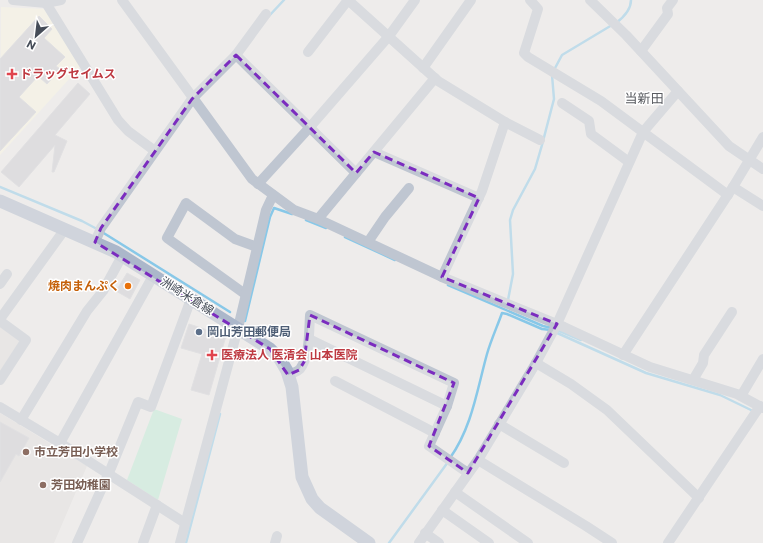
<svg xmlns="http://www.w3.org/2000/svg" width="763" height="543" viewBox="0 0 763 543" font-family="Commissioner,'Noto Sans JP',sans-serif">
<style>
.commercial{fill:#faf7e3}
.education{fill:#dfdddd}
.green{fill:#baecd4}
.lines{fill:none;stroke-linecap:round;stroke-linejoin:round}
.stream{stroke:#88c8e8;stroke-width:2.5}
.building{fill:#c9cad1;stroke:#d0d1d7}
.minor{stroke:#bfc6d1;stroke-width:10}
.major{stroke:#abb7ca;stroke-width:13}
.marked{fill:none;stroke:#7b2cbf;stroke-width:3;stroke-dasharray:8 5;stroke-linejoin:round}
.health-dot{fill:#e0444e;stroke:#fff;stroke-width:1.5}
.food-dot{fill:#e8710a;stroke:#fff;stroke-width:1.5}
.service-dot{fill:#5c6f8a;stroke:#fff;stroke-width:1.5}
.education-dot{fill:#8d6e63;stroke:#fff;stroke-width:1.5}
.labels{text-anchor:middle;stroke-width:3;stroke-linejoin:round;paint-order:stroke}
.health-label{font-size:12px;font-weight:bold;fill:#be3a42;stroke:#fff;text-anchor:start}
.food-label{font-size:12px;font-weight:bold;fill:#c56008;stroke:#fff;text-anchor:end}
.street-label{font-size:12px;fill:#454c58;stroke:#fff}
.service-label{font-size:12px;font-weight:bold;fill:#4e5e75;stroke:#fff;text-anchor:start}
.education-label{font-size:12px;font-weight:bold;fill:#785e54;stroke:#fff;text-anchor:start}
.neighbourhood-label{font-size:13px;fill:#595b60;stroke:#fff}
</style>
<rect width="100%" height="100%" fill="#eeeceb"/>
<path class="commercial" d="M1,7l44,2 35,58 -80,88z"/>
<g class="education">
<path d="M0,326l23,15 -23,35z"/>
<path d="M0,413l87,53 -33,77h-54z"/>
</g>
<path class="green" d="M154,409l28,10 -24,81 -31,-20z"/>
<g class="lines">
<g class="stream">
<path d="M269,16l15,-16"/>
<path d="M616,23c8,-6 15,-13 15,-23"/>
<path d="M554,70l8,-15 50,-30"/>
<path d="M0,187l82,34 15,8"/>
<path d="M306,220l20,8"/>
<path d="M102,232l128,80"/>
<path d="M345,237l50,23"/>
<path d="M448,285l95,41 9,2"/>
<path d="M508,300l5,-26 -3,-54 3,-10 22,-41 7,-24 12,-46 -2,-24"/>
<path d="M245,321l25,-104 4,-9 18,6"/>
<path d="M557,330l24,10"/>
<path d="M555,332l91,41 74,22 33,16"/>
<path d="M450,458c22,-31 27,-68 37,-104 4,-14 10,-27 15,-41l5,1 35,15 9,1"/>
<path d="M186,543l34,-129"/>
<path d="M389,543l59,-81"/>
</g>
</g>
<g class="building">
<path d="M39,16l13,13 -8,9 21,19 -9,9 4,3 -13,15 -9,-8 -19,21 17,15 -36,39v-92z"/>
<path d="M78,83l12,11 -35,41 12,6 -13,31h-2l3,-27 -36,42 -18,-15z"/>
<path d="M127,273l13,7 -10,19 -14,-8z"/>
<path d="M189,324l37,12 -17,59 -18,-5 11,-36 -21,-6z"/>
<path d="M0,422l29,16 -10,18 -3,-2 -16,28z"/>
</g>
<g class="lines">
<g class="minor">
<path d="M13,0l33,3 15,-3"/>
<path d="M122,0l130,179 42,31 24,9 124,58 122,50 86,40 87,27 26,14"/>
<path d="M530,0l8,9 -14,44 4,4 73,44 127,94"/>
<path d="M590,0l36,35 103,111 34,23"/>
<path d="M46,3l72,117 10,11 27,20"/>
<path d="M641,51l27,-37 -1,-6 6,-8"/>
<path d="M308,52l40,-52 90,81 67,41 35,18"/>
<path d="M236,55l120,118"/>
<path d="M423,68l48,-68"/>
<path d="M562,103l27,18 2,13 38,28"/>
<path d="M374,152l105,46"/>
<path d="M258,184l52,-57 79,-91 26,-36"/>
<path d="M733,187l30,19"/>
<path d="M318,219l117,-141"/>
<path d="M95,242l6,-14 91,-129 44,-44 30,-41"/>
<path d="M368,242l17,-25 24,-29"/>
<path d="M442,277l40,-86 23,-69"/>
<path d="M0,284l7,-10"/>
<path d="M245,294l-78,-56 19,-35 49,36 22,8"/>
<path d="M0,319l65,-90"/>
<path d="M0,321l26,19 -26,40"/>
<path d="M309,339l138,67"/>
<path d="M623,355l110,-168 30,-50"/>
<path d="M536,363l35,21 36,26 92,88"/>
<path d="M288,375c4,-2 9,-3 12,-6 10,-13 9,-38 10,-54l144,68 -7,23 -18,40 39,27"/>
<path d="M693,380l10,-17 1,-8 28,-43"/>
<path d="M335,381l100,52"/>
<path d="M741,396l22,-37"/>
<path d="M0,407l60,36 125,80"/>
<path d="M21,420l66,-109 16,-20 19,-35"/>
<path d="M499,424l65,39"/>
<path d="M60,443l93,-167"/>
<path d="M478,460l108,66 26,17"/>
<path d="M455,492l73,51"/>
<path d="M442,510l47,33"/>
<path d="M425,533l14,10"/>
<path d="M77,543l34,-75 27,-66 13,5 40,-108"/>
<path d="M143,543l14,-38"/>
<path d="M180,543l58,-215 28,-118 7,-15"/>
<path d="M275,543l2,-7"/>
<path d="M419,543l59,-83 58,-97 21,-39 86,-192 35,-41"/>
<path d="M668,543l92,-137"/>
</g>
<path class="major" d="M0,201l116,51 154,97 10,10 7,12 5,16 10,90 10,22 8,9 49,35"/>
</g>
<path d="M0 0H763V543H0ZM236,55l120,118 18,-21 105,46 -37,79 115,47 -89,149 -39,-27 25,-63 -144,-68 -6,47 -5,8 -11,5 -18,-26 -175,-107 6,-14 91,-129z" fill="#eeeceb" fill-opacity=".55" fill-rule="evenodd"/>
<path class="marked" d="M236,55l120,118 18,-21 105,46 -37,79 115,47 -89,149 -39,-27 25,-63 -144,-68 -6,47 -5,8 -11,5 -18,-26 -175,-107 6,-14 91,-129z"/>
<g class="health-dot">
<path d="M10 68h4v4h4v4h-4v4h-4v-4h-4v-4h4z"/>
<path d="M210 349h4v4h4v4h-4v4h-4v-4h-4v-4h4z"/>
</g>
<circle class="food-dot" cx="128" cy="286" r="4"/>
<circle class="service-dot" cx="199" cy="332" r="4"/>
<g class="education-dot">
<circle cx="26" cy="452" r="4"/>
<circle cx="43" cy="485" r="4"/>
</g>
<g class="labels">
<g class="health-label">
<text x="20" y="78">ドラッグセイムス</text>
<text x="221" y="359">医療法人 医清会 山本医院</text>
</g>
<g class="food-label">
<text x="120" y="290">焼肉まんぷく</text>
</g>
<g class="street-label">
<text transform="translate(187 296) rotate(32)" y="4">洲崎米倉線</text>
</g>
<g class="service-label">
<text x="207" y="336">岡山芳田郵便局</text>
</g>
<g class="education-label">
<text x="34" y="456">市立芳田小学校</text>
<text x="51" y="489">芳田幼稚園</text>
</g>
<g class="neighbourhood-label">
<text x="644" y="103">当新田</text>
</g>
</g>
<g transform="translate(36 36) rotate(208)" stroke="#ffffff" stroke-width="3" paint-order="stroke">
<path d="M0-3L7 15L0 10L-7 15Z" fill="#454c58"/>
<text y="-6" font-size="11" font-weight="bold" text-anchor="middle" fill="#454c58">N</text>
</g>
</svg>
